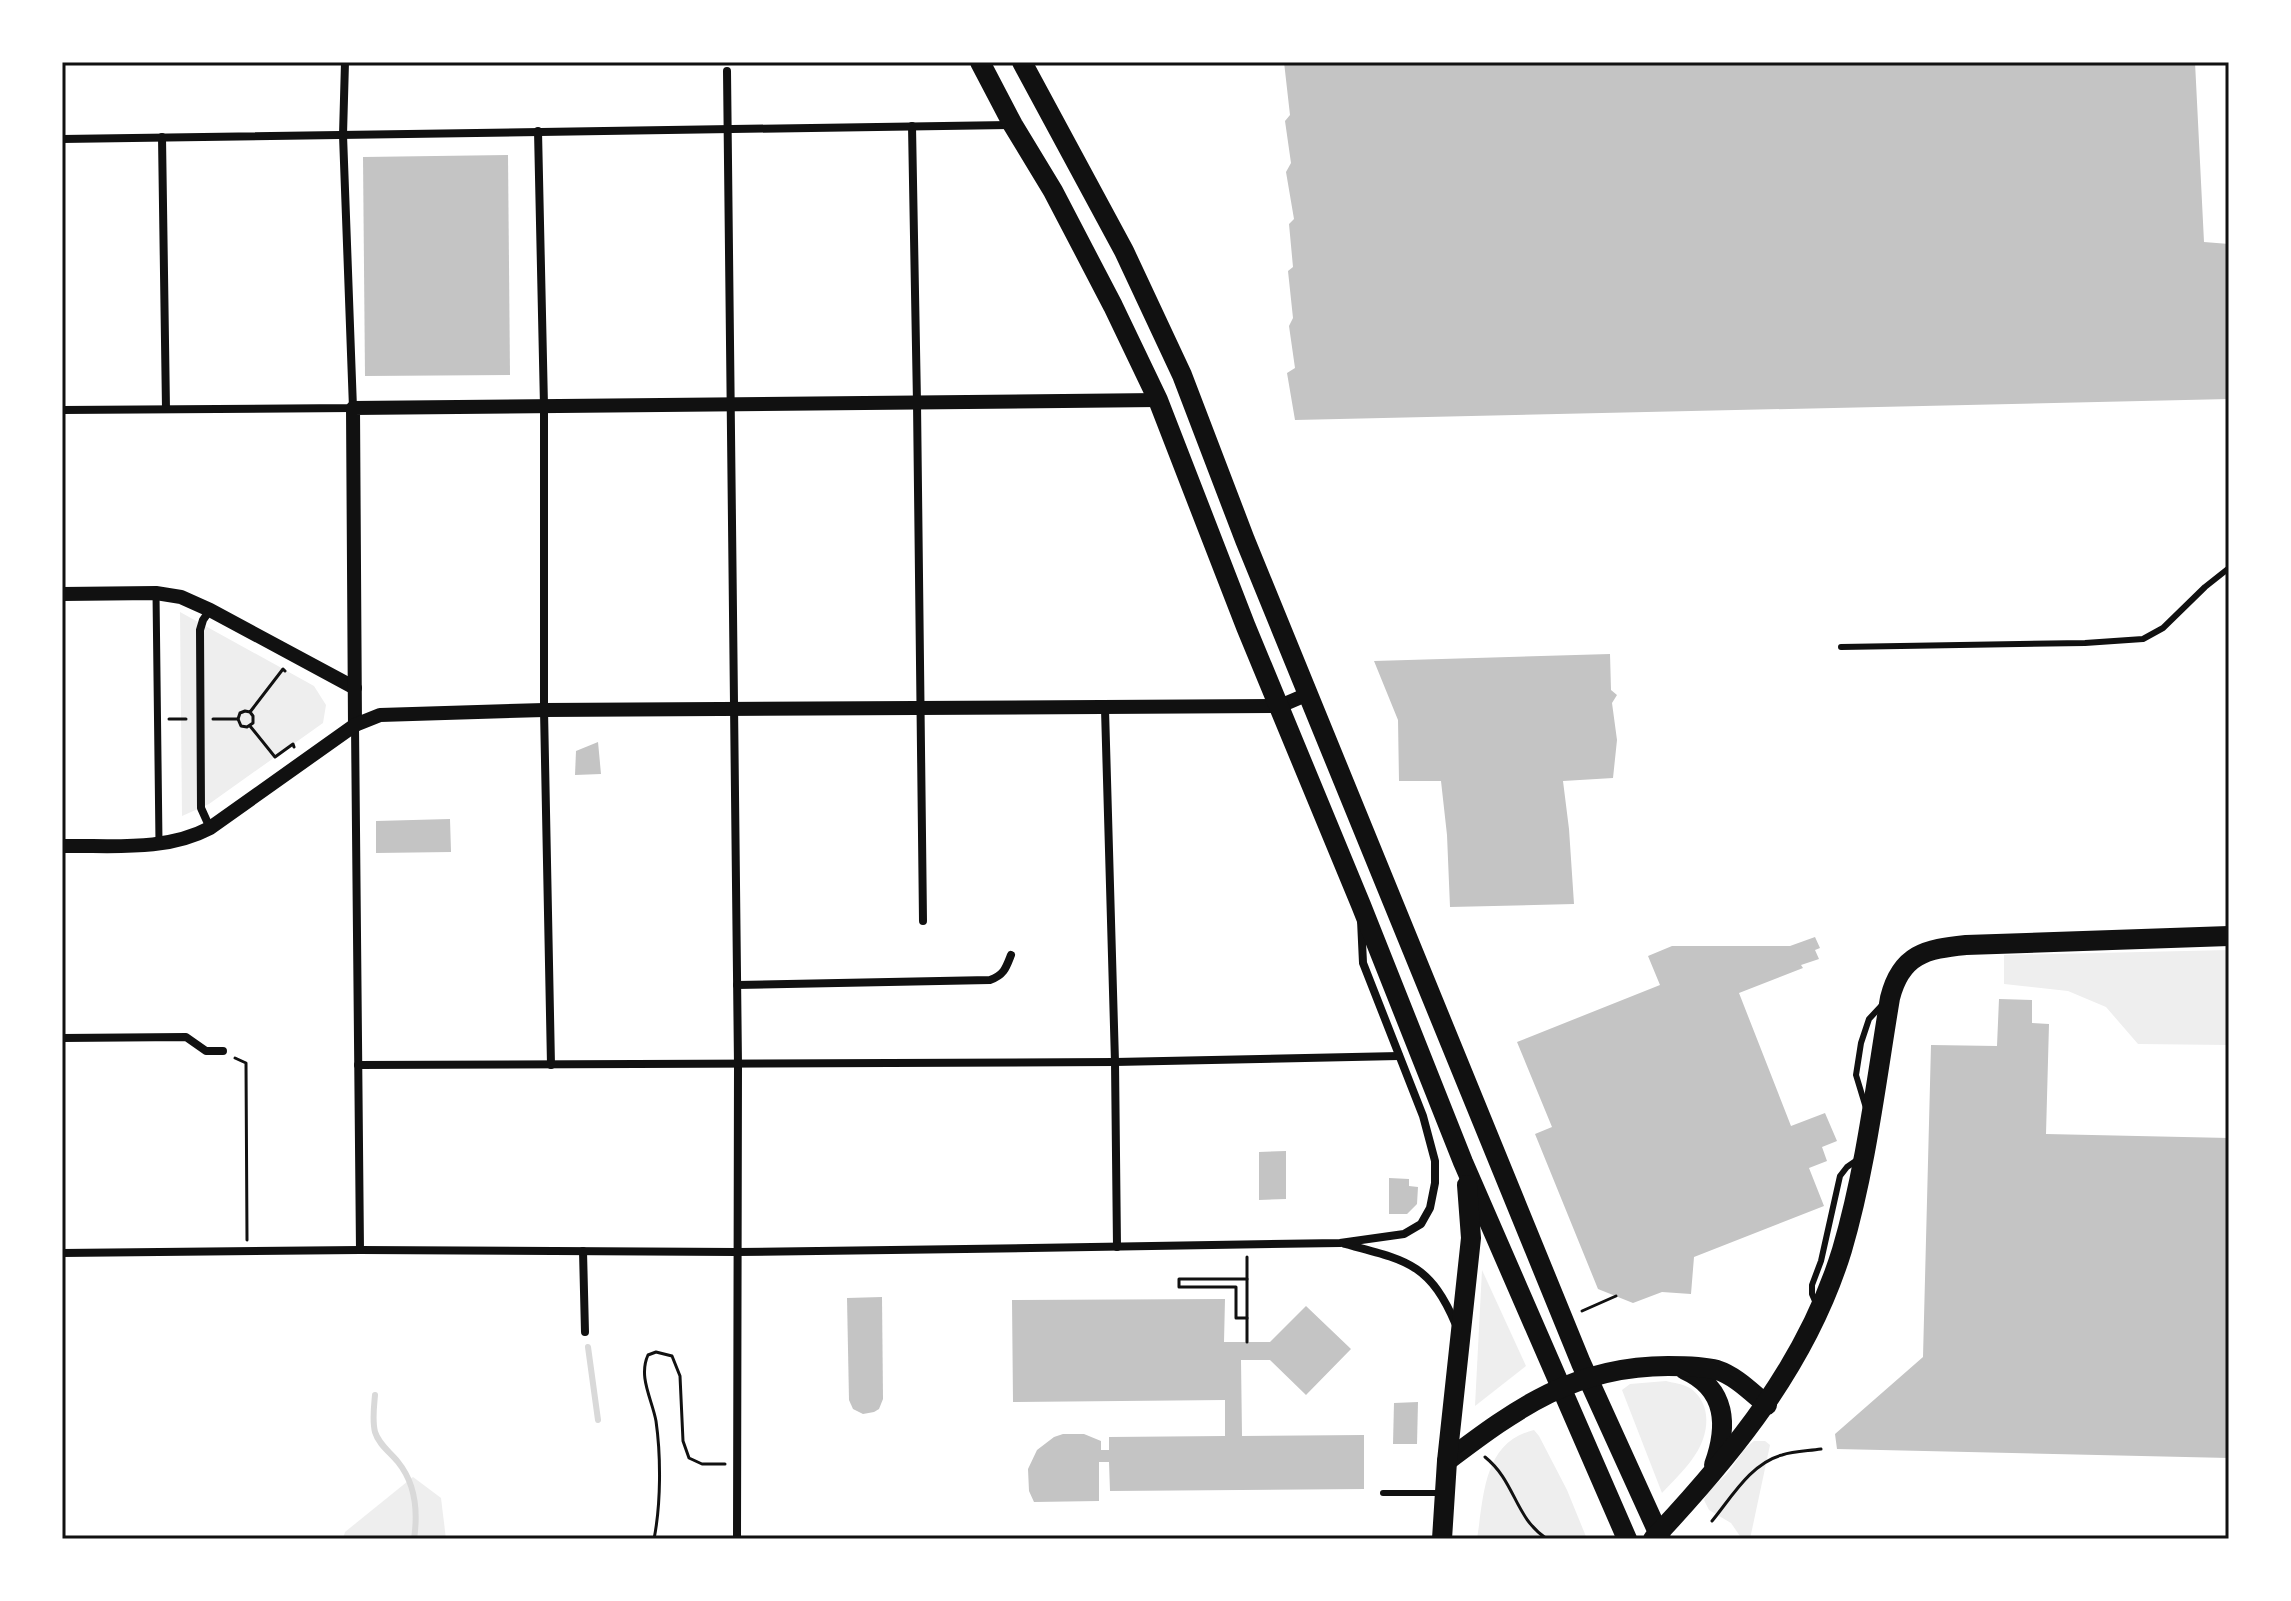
<svg xmlns="http://www.w3.org/2000/svg" width="2291" height="1601" viewBox="0 0 2291 1601" font-family="Lora,serif">
<style>
.green{fill:#eee}
.lines{fill:none;stroke-linecap:round;stroke-linejoin:round}
.stream{stroke:#d9d9d9;stroke-width:6}
.building{fill:#c4c4c4}
.path{stroke:#111;stroke-width:3}
.service{stroke:#111;stroke-width:6}
.pedestrian{stroke:#111;stroke-width:7}
.minor{stroke:#111;stroke-width:8}
.tertiary{stroke:#111;stroke-width:14}
.primary{stroke:#111;stroke-width:20}
.neatline{fill:none;stroke:#111;stroke-width:3}
</style>
<rect width="100%" height="100%" fill="#fff"/>
<g class="green">
<path d="M180,612l134,74 12,19 -3,18 -114,81 -27,12z"/>
<path d="M2229,950v95l-91,-1 -32,-37 -38,-16 -64,-7v-29z"/>
<path d="M1482,1270l44,96 -51,40z"/>
<path d="M1666,1381c8,2 17,3 24,7 23,16 19,47 5,67 -9,14 -22,26 -33,38l-40,-103 8,-6z"/>
<path d="M1534,1430l5,6 28,54 20,49h-110c7,-43 6,-97 57,-109z"/>
<path d="M1754,1441h11l5,4 -20,94h-8l-11,-16 -22,-13 -5,-10c5,-12 17,-19 25,-29 9,-11 13,-22 25,-30z"/>
<path d="M413,1477l28,21 5,41h-103l2,-7z"/>
</g>
<g class="lines">
<g class="stream">
<path d="M588,1347l10,73"/>
<path d="M375,1395c-1,12 -3,25 0,37 4,13 15,20 23,30 17,21 20,50 16,77"/>
</g>
</g>
<g class="building">
<path d="M1284,62h911l9,180 25,2v155l-934,21 -8,-47 8,-5 -6,-42 4,-8 -5,-47 5,-4 -4,-43 5,-5 -8,-47 5,-9 -6,-42 5,-6z"/>
<path d="M508,155l2,220 -145,1 -2,-219z"/>
<path d="M1610,654l1,36 6,5 -5,8 5,37 -4,38 -50,3 6,48 5,75 -124,3 -3,-72 -6,-54h-42l-1,-61 -24,-59z"/>
<path d="M598,742l3,32 -26,1 1,-24z"/>
<path d="M450,819l1,33 -75,1v-32z"/>
<path d="M1815,937l5,11 -5,2 4,9 -18,6 2,3 -64,25 52,133 34,-13 12,28 -15,6 5,14 -18,7 15,38 -130,51 -3,37 -29,-2 -29,11 -35,-14 -63,-155 17,-7 -35,-85 143,-57 -12,-29 24,-10h118z"/>
<path d="M1999,999l33,1v23l17,1 -3,110 183,4v320l-392,-9 -2,-15 88,-77 8,-312 66,1z"/>
<path d="M1286,1151v48l-27,1v-48z"/>
<path d="M1389,1178l20,1v7l9,1 -1,17 -10,10h-18z"/>
<path d="M882,1297l1,102 -4,10 -5,3 -11,2 -10,-5 -4,-9 -2,-102z"/>
<path d="M1225,1299l-1,43h46l36,-36 45,43 -45,46 -36,-35h-29l1,76 122,-1v54l-254,2 -1,-29h-10v39l-65,1 -5,-11 -1,-22 9,-19 17,-13 9,-3h21l17,7v9h8v-13l116,-1v-36l-212,2 -1,-102z"/>
<path d="M1418,1402l-1,42h-24l1,-41z"/>
</g>
<g class="lines">
<g class="path">
<path d="M250,712l3,4v7l-6,4 -6,-1 -3,-7 2,-6 5,-2 5,1 33,-43 2,2"/>
<path d="M169,719h17"/>
<path d="M213,719h25"/>
<path d="M250,726l25,31 18,-13 1,3"/>
<path d="M235,1058l11,5 1,177"/>
<path d="M1247,1257v85"/>
<path d="M1247,1279h-68v8h57v31h11"/>
<path d="M1582,1311l34,-15"/>
<path d="M1485,1457c31,25 29,60 62,82"/>
<path d="M1712,1521c19,-23 39,-58 70,-66 12,-4 26,-4 39,-6"/>
<path d="M654,1539c7,-35 7,-83 2,-118 -4,-22 -18,-44 -8,-66l8,-3 16,4 8,20 3,65 6,17 13,6h23"/>
</g>
<g class="service">
<path d="M1841,647l244,-4 58,-4 20,-11 42,-41 24,-19"/>
<path d="M1866,1108l-10,-33 5,-32 8,-24 14,-15"/>
<path d="M1815,1301l-3,-7v-9l9,-24 19,-85 7,-9 13,-9"/>
<path d="M1383,1493h58"/>
</g>
<path class="pedestrian" d="M156,593l3,250"/>
<g class="minor">
<path d="M727,71l11,994 -1,474"/>
<path d="M912,126l5,277 6,518"/>
<path d="M538,131l6,275v304l7,355"/>
<path d="M162,137l4,272"/>
<path d="M62,139l947,-14"/>
<path d="M62,410l291,-2 -10,-273 2,-73"/>
<path d="M1105,709l10,353 2,185"/>
<path d="M355,725l5,525"/>
<path d="M210,828l-9,-20 -1,-178 3,-10 7,-10"/>
<path d="M737,985l253,-5c14,-5 16,-12 21,-25"/>
<path d="M62,1038l124,-1 20,14h17"/>
<path d="M358,1065l757,-3 284,-6"/>
<path d="M1345,1244c61,16 85,19 111,81"/>
<path d="M583,1251l2,81"/>
<path d="M62,1253l298,-3 377,2 228,-3 375,-6 64,-9 17,-10 9,-16 5,-25v-22l-12,-45 -60,-153 -2,-43"/>
</g>
<g class="tertiary">
<path d="M62,594l94,-1 25,4 29,13 145,78"/>
<path d="M355,725l-2,-317 805,-8"/>
<path d="M62,846c49,-1 103,6 148,-18l145,-103 25,-10 164,-5 736,-4 28,-12"/>
</g>
<g class="primary">
<path d="M980,62l33,63 40,66 60,115 45,94 88,227 115,278 102,257 164,377"/>
<path d="M1022,62l102,189 58,124 63,165 336,823 80,176"/>
<path d="M1685,1370c42,19 43,56 29,95"/>
<path d="M1447,1461c70,-53 128,-95 221,-95 15,0 34,0 49,4 19,6 35,23 50,35"/>
<path d="M1442,1539l5,-78 24,-223 -4,-53"/>
<path d="M1653,1539c80,-85 154,-175 189,-289 24,-82 34,-168 48,-252 11,-44 36,-49 76,-53l263,-9"/>
</g>
</g>
<rect width="2291" height="1601" fill="none" stroke="#ffffff" stroke-width="128"/>
<rect x="64" y="64" width="2163" height="1473" class="neatline"/>
</svg>
